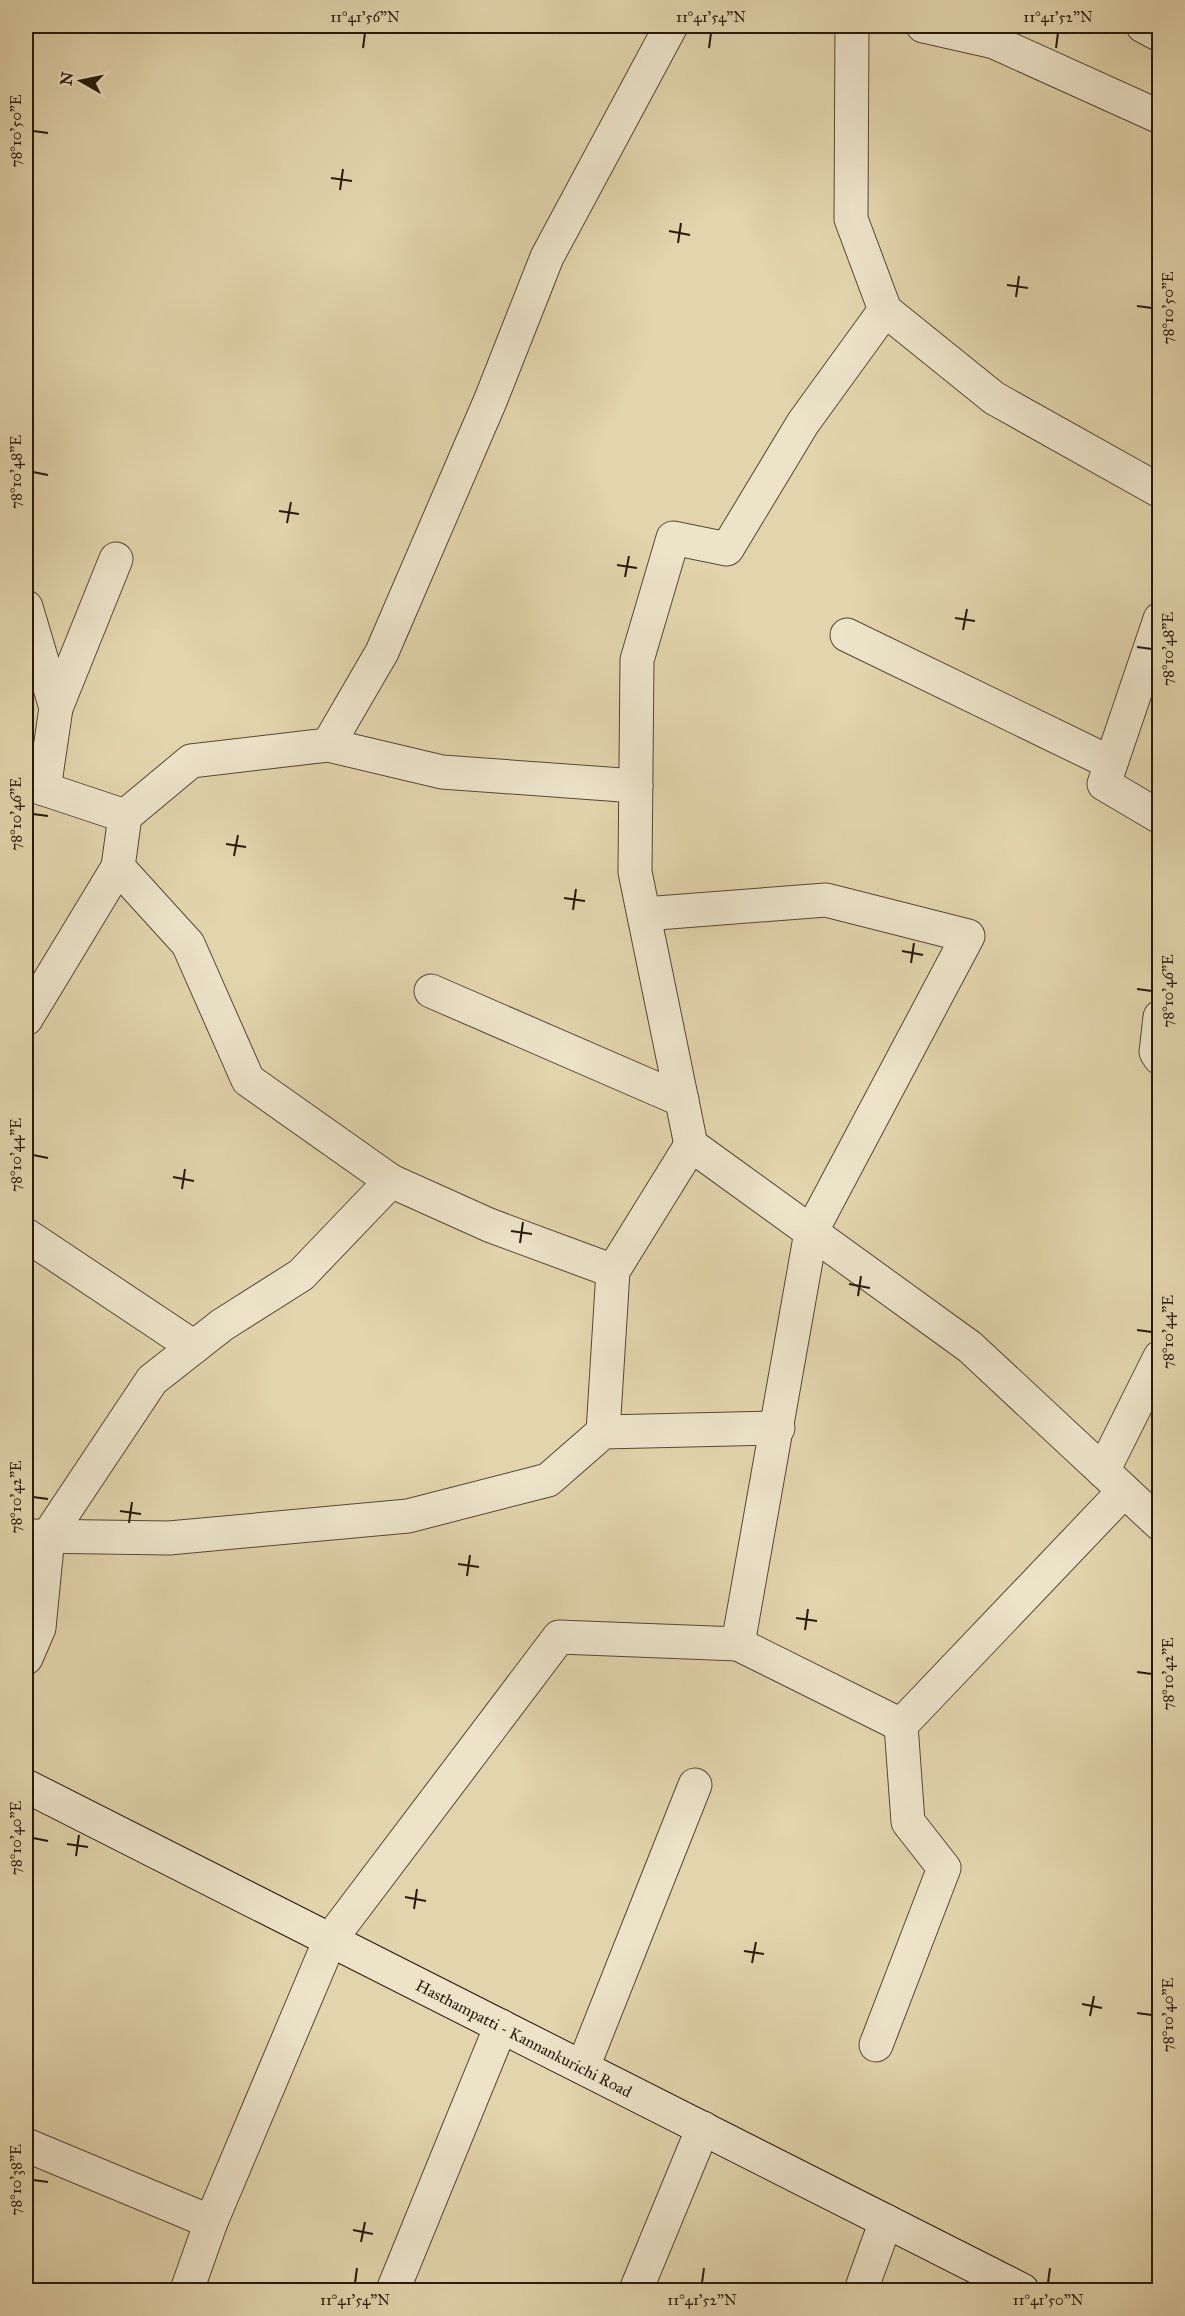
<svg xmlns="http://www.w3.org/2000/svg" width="1185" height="2316" viewBox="0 0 1185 2316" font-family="'IM FELL Great Primer',serif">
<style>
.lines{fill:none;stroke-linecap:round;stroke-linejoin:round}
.street-casing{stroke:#554833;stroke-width:35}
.secondary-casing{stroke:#26190b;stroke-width:35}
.street{stroke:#ece3c9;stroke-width:33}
.secondary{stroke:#ece3c9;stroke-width:33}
.ticks{fill:none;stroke:#26190b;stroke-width:2}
.labels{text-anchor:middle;stroke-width:4.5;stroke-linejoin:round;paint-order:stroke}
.street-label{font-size:16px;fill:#26190b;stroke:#ece3c9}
.neatline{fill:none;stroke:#26190b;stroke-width:2}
.ticks-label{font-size:15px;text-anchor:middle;fill:#26190b}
</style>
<rect width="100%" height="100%" fill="#e2d4ac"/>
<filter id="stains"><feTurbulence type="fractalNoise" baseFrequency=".00333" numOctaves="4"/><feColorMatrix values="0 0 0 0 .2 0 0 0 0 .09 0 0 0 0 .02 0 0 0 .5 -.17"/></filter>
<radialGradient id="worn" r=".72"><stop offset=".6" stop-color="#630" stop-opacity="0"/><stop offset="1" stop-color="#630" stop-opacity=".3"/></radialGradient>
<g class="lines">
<g class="street-casing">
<g id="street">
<path d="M852,26l-1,193 34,91 -82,113 -76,126 -54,-11 -36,122 -2,212 56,273 279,202 190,177"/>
<path d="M923,26l71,16 166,75"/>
<path d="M1143,26l17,9"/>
<path d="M885,310l109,88 166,93"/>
<path d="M26,607l30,101 -12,81"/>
<path d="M1160,619l-56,165 56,33"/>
<path d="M847,635l264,128"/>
<path d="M56,708l60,-149"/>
<path d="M328,745l114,27 194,14"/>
<path d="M26,783l99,33 66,-55 137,-16 54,-93 109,-253 56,-142 124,-231"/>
<path d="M431,991l251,109"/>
<path d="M1160,1017l-4,35 4,6"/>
<path d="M26,1019l92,-152"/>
<path d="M391,1181l98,44 124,46"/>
<path d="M26,1235l168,112"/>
<path d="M603,1432l10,-161 78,-126"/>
<path d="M1103,1471l57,-114"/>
<path d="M30,1536l139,2 239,-22 140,-36 55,-48 175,-4"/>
<path d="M738,1644l163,81 223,-234"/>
<path d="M26,1658l13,-30 9,-92 104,-156 70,-55 79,-50 90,-94 -143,-101 -60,-136 -70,-77 7,-51"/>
<path d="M876,2045l68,-177 -36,-46 -7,-97"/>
<path d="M583,2067l112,-282"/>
<path d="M26,2145l185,77"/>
<path d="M187,2290l24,-68 119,-282 229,-303 179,7 73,-412 157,-296 -142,-36 -182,14"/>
<path d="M393,2290l108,-264"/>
<path d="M636,2290l67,-162"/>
<path d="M861,2290l25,-69"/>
</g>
</g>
<g class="secondary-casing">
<path id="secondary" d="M26,1786l996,504"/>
</g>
<use href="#street" class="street"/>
<use href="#secondary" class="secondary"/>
</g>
<path class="ticks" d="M363,48l2,-15M709,48l2,-15M1056,48l2,-15M33,131l15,2M331,178l21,3M340,190l3,-21M669,231l21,4M678,243l3,-20M1007,285l21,3M1016,297l3,-21M1137,306l15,2M33,472l15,3M279,511l20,3M287,523l4,-21M617,565l20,3M625,577l4,-21M955,618l20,3M963,630l4,-21M1137,647l15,2M33,814l15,2M226,844l20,3M234,856l4,-21M564,898l21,3M573,910l3,-21M902,951l21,4M911,963l3,-20M1137,989l15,2M33,1155l15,3M173,1177l21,4M182,1189l3,-20M511,1231l21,3M520,1243l3,-21M849,1284l21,4M858,1296l3,-20M1137,1330l15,2M33,1497l15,2M120,1511l21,3M129,1523l3,-21M458,1564l21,3M467,1576l3,-21M796,1618l21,3M805,1630l3,-21M1137,1672l15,2M33,1838l15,3M67,1844l21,3M76,1856l3,-21M405,1897l21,4M414,1909l3,-20M744,1951l20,3M752,1963l4,-21M1082,2004l20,4M1137,2013l15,2M1090,2016l4,-20M33,2180l15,2M353,2230l20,4M361,2242l4,-20M355,2283l2,-15M702,2283l2,-15M1048,2283l2,-15"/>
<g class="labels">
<g class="street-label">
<text transform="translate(524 2038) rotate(27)" y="6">Hasthampatti - Kannankurichi Road</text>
</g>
</g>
<rect width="1185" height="2316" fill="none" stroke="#e2d4ac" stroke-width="66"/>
<g transform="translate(81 81) rotate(279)" stroke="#ece3c9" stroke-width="4.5" paint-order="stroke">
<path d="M0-4.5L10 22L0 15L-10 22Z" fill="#26190b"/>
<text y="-9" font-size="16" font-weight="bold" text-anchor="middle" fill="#26190b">N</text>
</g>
<rect x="33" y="33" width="1119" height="2250" class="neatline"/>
<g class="ticks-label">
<text x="365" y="22">11°41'56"N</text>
<text x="711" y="22">11°41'54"N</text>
<text x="1058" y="22">11°41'52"N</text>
<text transform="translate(16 131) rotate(-90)" y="5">78°10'50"E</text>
<text transform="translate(1168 308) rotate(-90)" y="5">78°10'50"E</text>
<text transform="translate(16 472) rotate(-90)" y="5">78°10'48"E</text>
<text transform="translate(1168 649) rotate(-90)" y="5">78°10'48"E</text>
<text transform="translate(16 814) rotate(-90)" y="5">78°10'46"E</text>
<text transform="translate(1168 991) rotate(-90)" y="5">78°10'46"E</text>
<text transform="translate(16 1155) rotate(-90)" y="5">78°10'44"E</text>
<text transform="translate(1168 1332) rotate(-90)" y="5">78°10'44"E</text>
<text transform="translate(16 1497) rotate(-90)" y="5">78°10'42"E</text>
<text transform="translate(1168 1674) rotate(-90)" y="5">78°10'42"E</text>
<text transform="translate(16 1838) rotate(-90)" y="5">78°10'40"E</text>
<text transform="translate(1168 2015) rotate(-90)" y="5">78°10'40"E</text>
<text transform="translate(16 2180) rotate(-90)" y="5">78°10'38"E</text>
<text x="355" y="2305">11°41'54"N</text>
<text x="702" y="2305">11°41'52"N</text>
<text x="1048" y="2305">11°41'50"N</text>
</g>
<rect width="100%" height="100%" filter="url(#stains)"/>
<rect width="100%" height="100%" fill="url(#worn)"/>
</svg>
